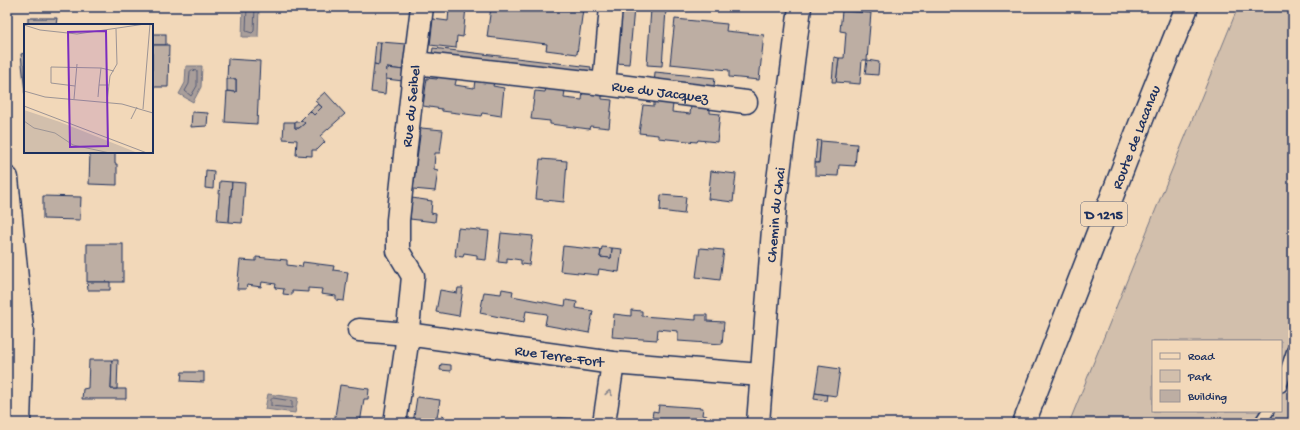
<svg xmlns="http://www.w3.org/2000/svg" width="1300" height="430" viewBox="0 0 1300 430" font-family="'Gochi Hand',sans-serif">
<style>
.green{fill:#d2bfac;stroke:#767785;fill-rule:evenodd}
.water{fill:#a99e9a;stroke:#707282}
.lines{fill:none;stroke-linecap:round;stroke-linejoin:round}
.shore{stroke:#545b76;stroke-width:1}
.building{fill:#bdaea3;stroke:#1b2f5e}
.lane-casing{stroke:#1b2f5e;stroke-width:14}
.street-casing{stroke:#1b2f5e;stroke-width:25}
.primary-casing{stroke:#1b2f5e;stroke-width:25}
.lane{stroke:#f2d8b9;stroke-width:11}
.street{stroke:#f2d8b9;stroke-width:22}
.primary{stroke:#f2d8b9;stroke-width:22}
.oneway{stroke:#86848c}
.labels{text-anchor:middle;stroke-width:4;stroke-linejoin:round;paint-order:stroke}
.shield{fill:#f2d8b9;stroke:#5c6279;stroke-width:1}
.shield-label{font-size:14px;font-weight:bold;fill:#1b2f5e}
.street-label{font-size:15px;fill:#1b2f5e;stroke:#f2d8b9}
.inset-road{fill:none;stroke:#9c9495;stroke-width:1}
.view{fill:#7b2cbf;fill-opacity:0.15;stroke:#7b2cbf;stroke-width:2}
.inset-edge{fill:none;stroke:#1b2f5e;stroke-width:2}
</style>
<rect width="100%" height="100%" fill="#f2d8b9"/>
<filter id="ink" filterUnits="userSpaceOnUse"><feTurbulence type="fractalNoise" baseFrequency=".025" numOctaves="2"/><feDisplacementMap in="SourceGraphic" scale="8" xChannelSelector="R" yChannelSelector="G"/><feConvolveMatrix kernelMatrix="1 2 1 2 8 2 1 2 1" color-interpolation-filters="sRGB"/></filter>
<g filter="url(#ink)">
<path class="green" d="M1238,7h55v416h-224zM1153,341h128v70h-128z"/>
<g class="water">
<path d="M243,7h16l-1,30h-16z"/>
<path d="M186,66h16l-1,21 -8,15 -14,-8 6,-11z"/>
<path d="M268,394l30,4 -3,15 -30,-4z"/>
</g>
<g class="lines">
<g class="shore">
<path d="M247,7l-1,24 6,2 2,-2 1,-24"/>
<path d="M192,70l5,1v15l-6,10 -6,-5 4,-7 1,-12z"/>
<path d="M273,398l19,3v7l-21,-2v-6z"/>
</g>
</g>
<g class="building">
<path d="M435,7h31l-3,30 -6,-1 -1,12 -26,-3 3,-26 15,2 1,-12z"/>
<path d="M491,7h74l18,2 -6,45 -31,-4 1,-6 -60,-7z"/>
<path d="M622,7l12,1 -5,56 -13,-1z"/>
<path d="M651,9l15,1 -4,56 -15,-1z"/>
<path d="M842,11l29,2 -4,47h-5l-2,24 -24,-2 3,-24h5l2,-26 -6,-1z"/>
<path d="M28,18h29l-1,7h-28z"/>
<path d="M675,19l52,5 -1,7 38,4 -5,45 -30,-3v-7l-59,-6z"/>
<rect x="152" y="34" width="14" height="11"/>
<path d="M376,42h5l-2,23 -5,-1z"/>
<path d="M381,42l25,2 -2,26 -17,-2 -2,26 -14,-2 3,-28 5,1z"/>
<path d="M152,45h17l-1,42h-16z"/>
<path d="M433,48l158,19 -1,12 -159,-19z"/>
<path d="M25,53v40l-4,-39z"/>
<path d="M834,57l5,1 -3,24h-4z"/>
<path d="M228,59l32,2 -3,63 -32,-2 2,-31 9,1v-13h-9z"/>
<path d="M867,60l12,2 -1,13 -13,-1z"/>
<path d="M387,68l17,2 -1,11 -17,-2z"/>
<path d="M655,72l60,6 -2,15 -59,-6z"/>
<path d="M438,75l19,2 -2,8 19,3 1,-8 19,2 -1,4 11,2 -3,28 -19,-3 -1,3 -39,-5v-2l-19,-3 4,-28 10,1z"/>
<path d="M227,79h9v13l-9,-1z"/>
<path d="M546,88l19,2 -1,8 18,2 1,-8 19,3v4l10,1 -3,28 -19,-2 -1,3 -39,-5v-3l-19,-2 4,-28 10,1z"/>
<path d="M325,92l20,22 -25,22 5,6 -8,8h-5v6l-16,-1 1,-15 -14,-1 1,-17h11v6h4l6,-5 -4,-3 9,-9 4,4 8,-8 -7,-6z"/>
<path d="M654,102l19,2 -1,8 18,2 1,-8 19,2v5l10,1 -3,28 -19,-2 -1,2 -39,-4v-3l-19,-2 4,-28 11,1z"/>
<path d="M318,104l4,3 -8,8 -4,-4z"/>
<path d="M192,112l16,1 -1,13 -16,1z"/>
<path d="M301,120l4,3 -6,5h-4v-6h4z"/>
<path d="M421,128l22,2 -3,23h-5l-1,16 4,1 -3,21 -22,-2z"/>
<path d="M817,140l4,1 -2,22h-4z"/>
<path d="M821,141l36,3 -2,22 -16,-1 -1,11 -23,-1v-12h4z"/>
<path d="M90,152h25v12h2v21l-28,-1z"/>
<path d="M540,159l27,2 -3,41 -28,-3z"/>
<path d="M206,170l8,1 -1,18 -8,-1z"/>
<path d="M711,171l25,3 -3,28 -25,-3z"/>
<path d="M220,181l12,1 -3,40 -12,-1z"/>
<path d="M232,182l13,1 -3,40 -13,-1z"/>
<path d="M661,195l25,2 -2,17 -24,-3z"/>
<path d="M43,196l38,1 -1,23 -37,-1z"/>
<path d="M412,198l20,3 -1,12 5,1 -1,8 -25,-3z"/>
<path d="M458,228l31,3 -3,29 -9,-1v-4l-13,-2 -1,4 -8,-1z"/>
<path d="M501,233l32,3 -4,29 -8,-1v-4l-14,-2v5l-9,-1z"/>
<rect x="87" y="244" width="36" height="38"/>
<path d="M563,246l38,4 -1,7 11,1 1,-10 10,1 -3,23 -20,-3 -1,6 -38,-4z"/>
<path d="M602,247l10,1 -1,10 -11,-1z"/>
<path d="M700,248l24,2 -4,30 -24,-3z"/>
<path d="M256,257l31,3v5l15,2 1,-5 31,4 -1,4 15,2 -4,29 -8,-1v-4l-15,-2 1,-5 -14,-1v4l-16,-1v4l-9,-1 1,-5 -9,-1 1,-4 -14,-2 -1,5 -14,-2 -1,4h-9l3,-29 16,1z"/>
<path d="M87,282h23v8h-22z"/>
<path d="M458,288h5l-4,28 -23,-4 4,-22 17,3z"/>
<path d="M502,289l11,2 -1,5 53,10 1,-6 11,2 -1,6 17,3 -4,22 -44,-8 2,-11 -21,-3 -2,11 -44,-9 4,-21 17,2z"/>
<path d="M631,310l11,1v5l54,4v-5h11v6l17,1 -2,22 -44,-3v-10l-20,-2 -1,11 -45,-3 2,-23 17,2z"/>
<path d="M89,360h23l-1,29h15v10h-44l1,-10 5,-1z"/>
<path d="M112,360h6l-1,29h-6z"/>
<path d="M441,364l10,1v6l-11,-1z"/>
<path d="M819,366l21,3 -4,27 -21,-3z"/>
<path d="M182,372h22v10l-23,-1z"/>
<path d="M340,385l29,4 -1,10h-4l-4,24h-26z"/>
<path d="M815,393l12,2 -1,6 -12,-2z"/>
<path d="M417,397l23,3 -4,23h-23z"/>
<path d="M659,405l44,3 -1,7 5,1v6l-50,1 1,-5h-6l1,-7 5,1z"/>
<path d="M442,416l6,2 -1,5h-6z"/>
<path d="M558,418l23,1v4h-23z"/>
</g>
<g class="lines">
<g class="lane-casing">
<g id="lane">
<path d="M1281,386l12,-36"/>
<path d="M1260,423l8,-12"/>
</g>
</g>
<g class="street-casing">
<g id="street">
<path id="s1" d="M611,7l-7,77 142,18"/>
<path d="M415,63l7,-56"/>
<path d="M7,178l15,151 -3,94"/>
<path id="s2" d="M359,330l48,4 206,29 148,12"/>
<path id="s3" d="M395,423l11,-73 7,-74 -15,-25v-31l17,-157 189,21"/>
<path d="M604,423l9,-60"/>
<path id="s4" d="M758,423l17,-219 25,-197"/>
</g>
</g>
<g class="primary-casing">
<g id="primary">
<path id="s5" d="M1024,423l120,-309 43,-107"/>
</g>
</g>
<use href="#lane" class="lane"/>
<use href="#street" class="street"/>
<use href="#primary" class="primary"/>
</g>
<defs><path id="oneway-chevron" d="M-2-3.5L2.5 0L-2 3.5" fill="none" stroke-width="1.6" stroke-linecap="round" stroke-linejoin="round"/></defs>
<use class="oneway" href="#oneway-chevron" transform="translate(609 393) rotate(-81)"/>
</g>
<g class="labels">
<rect class="shield" x="1081" y="202" width="46" height="24" rx="3"/>
<g class="shield-label">
<text x="1104" y="219">D 1215</text>
</g>
<g class="street-label">
<text dy="5" stroke="none"><textPath href="#s1" startOffset="134">Rue du Jacquez</textPath></text>
<text dy="5" stroke="none"><textPath href="#s3" startOffset="323">Rue du Seibel</textPath></text>
<text dy="5" stroke="none"><textPath href="#s5" startOffset="307">Route de Lacanau</textPath></text>
<text dy="5" stroke="none"><textPath href="#s4" startOffset="209">Chemin du Chai</textPath></text>
<text dy="5" stroke="none"><textPath href="#s2" startOffset="202">Rue Terre-Fort</textPath></text>
</g>
</g>
<g transform="translate(24 24)">
<rect width="129" height="129" fill="#f2d8b9"/>
<path d="M0,86l36,12 78,31h-114z" fill="#d2bfac"/>
<path class="inset-road" d="M0,1l16,5 37,4 68,-10M77,44l13,3M51,62l-24,-3v-16l50,1 -2,17M0,67l21,6 77,7 31,9M74,73l1,-12h10M50,75l3,-35M83,78l3,-26 7,-12 -1,-35M0,82l123,47M119,85l7,-85M107,95l6,-12M0,97l10,7 21,5 18,12 37,8"/>
<path class="view" d="M82,7l2,115 -38,1 -2,-115z"/>
<rect width="129" height="129" class="inset-edge"/>
</g>
<rect width="1300" height="430" fill="none" stroke="#f2d8b9" stroke-width="24"/>
<rect x="12" y="12" width="1276" height="406" fill="none" stroke="#1b2f5e" stroke-width="1.5" filter="url(#ink)"/>
<rect x="1152" y="340" width="130" height="72" fill="#f2d8b9" stroke="#9c9495"/>
<rect x="1160" y="353" width="20" height="6" fill="#f2d8b9" stroke="#9c9495"/>
<text x="1188" y="360" font-size="12" fill="#1b2f5e">Road</text>
<rect x="1160" y="370" width="20" height="12" fill="#d2bfac" stroke="#9c9495"/>
<text x="1188" y="380" font-size="12" fill="#1b2f5e">Park</text>
<rect x="1160" y="390" width="20" height="12" fill="#bdaea3" stroke="#9c9495"/>
<text x="1188" y="400" font-size="12" fill="#1b2f5e">Building</text>
</svg>
